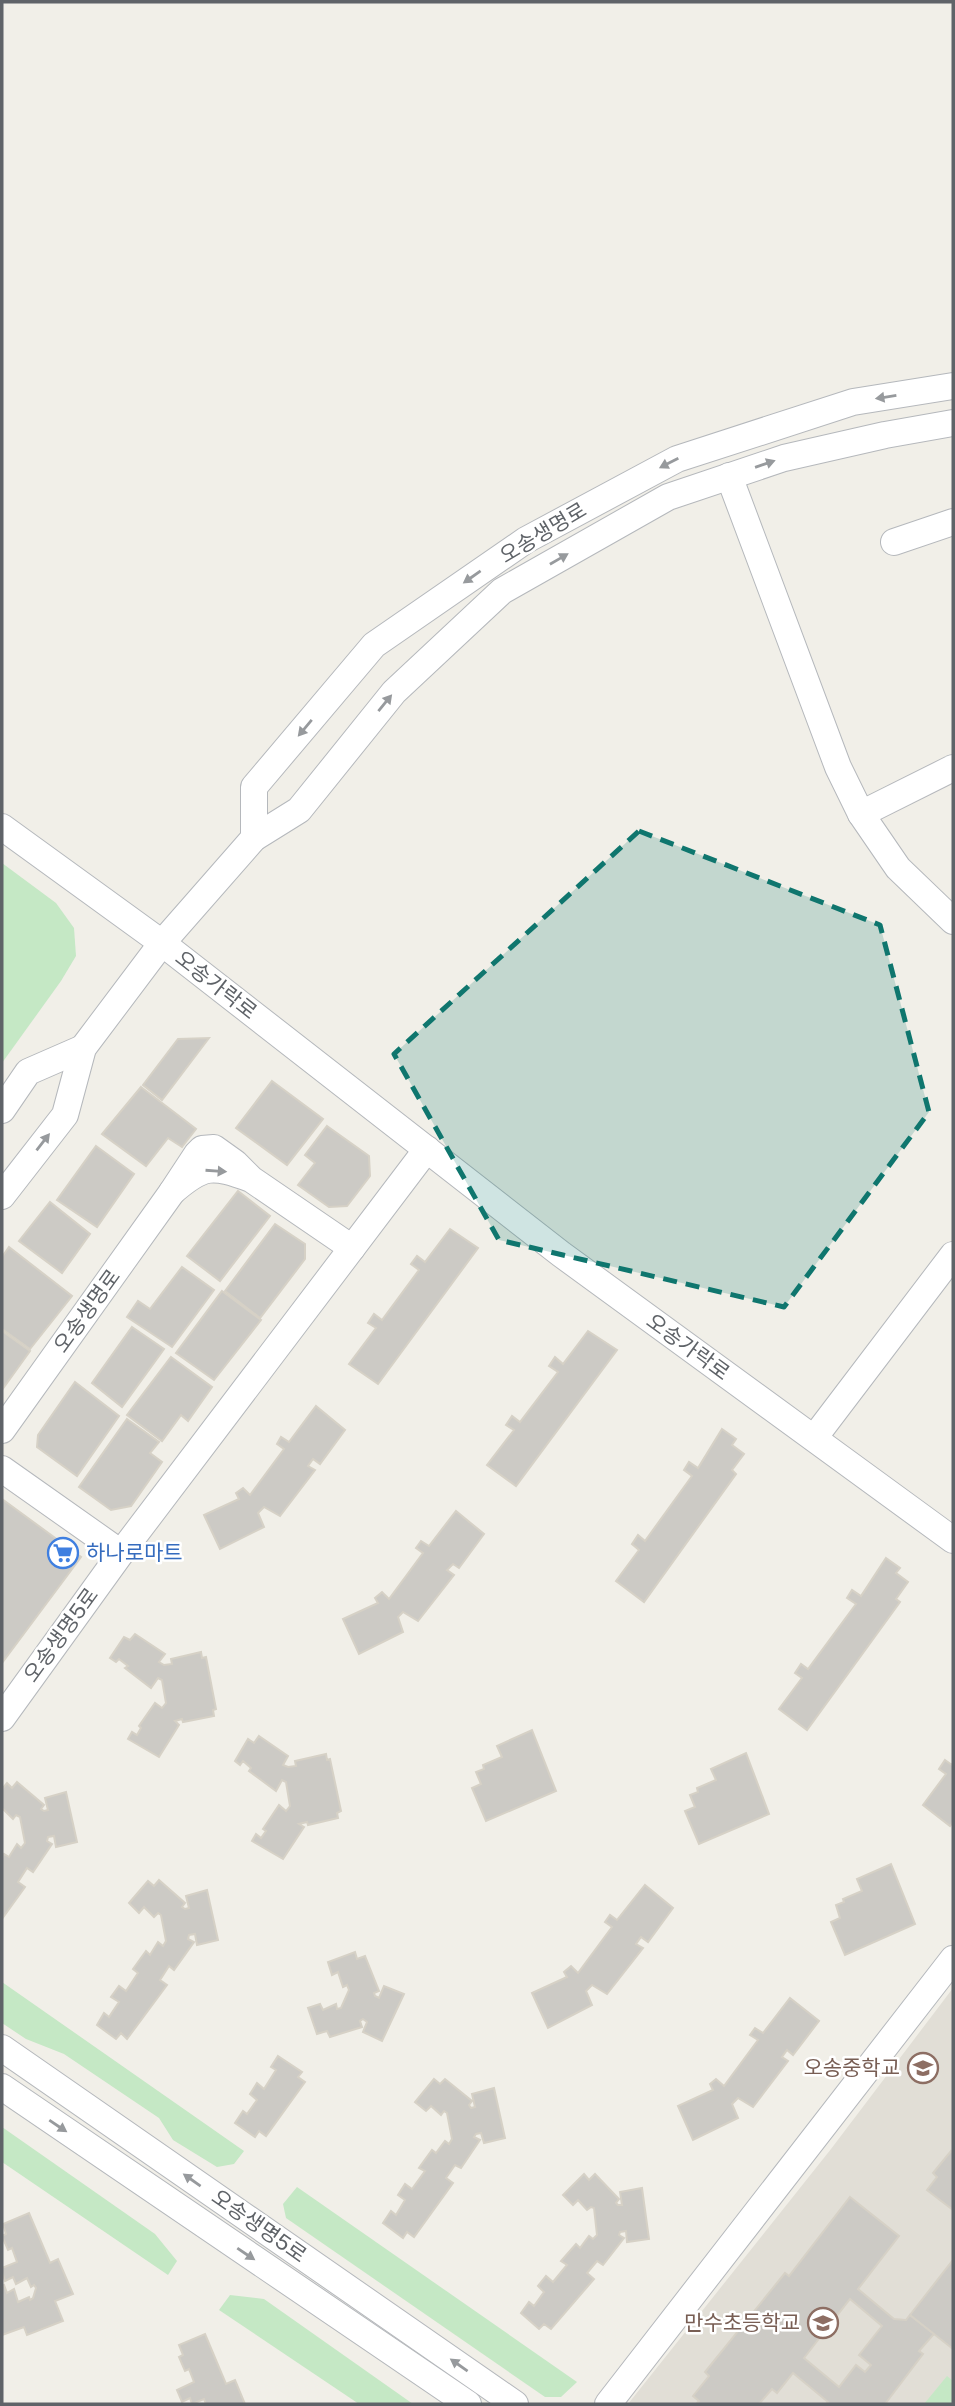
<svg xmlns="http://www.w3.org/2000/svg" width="955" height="2406" viewBox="0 0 955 2406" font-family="'Public Sans','Noto Sans KR',sans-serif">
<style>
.education{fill:#e1ded6}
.green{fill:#c5e8c5}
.building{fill:#cccac5;stroke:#d6d1c6;stroke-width:2;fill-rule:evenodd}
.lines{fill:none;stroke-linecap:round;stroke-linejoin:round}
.minor-casing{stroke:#b5b8bc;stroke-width:28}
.minor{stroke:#fff;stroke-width:26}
.oneway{fill:#979a9d}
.marked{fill:#0f766e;fill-opacity:0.2;stroke:#0f766e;stroke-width:5;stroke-dasharray:14 9;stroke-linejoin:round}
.labels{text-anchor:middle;stroke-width:5;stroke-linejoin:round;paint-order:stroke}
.street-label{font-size:21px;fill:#5f6368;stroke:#fff}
.shop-label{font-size:21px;fill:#366cbe;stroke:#fff;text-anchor:start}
.education-label{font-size:21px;fill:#785e54;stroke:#fff;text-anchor:end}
</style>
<rect width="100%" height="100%" fill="#f1efe8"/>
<path class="education" d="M953,1988v416h-325l203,-255z"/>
<g class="green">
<path d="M2,863l54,40 18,25 2,28 -15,25 -59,82z"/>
<path d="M2,1982l242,169 -10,13 -17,3 -44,-27 -14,-22 -95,-64 -38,-15 -24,-16z"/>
<path d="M2,2127l153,107 22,27 -9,14 -166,-113z"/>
<path d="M297,2187l280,195 -16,15h-16l-259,-179 -3,-14z"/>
<path d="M230,2295l34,4 149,105h-54l-140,-94z"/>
<path d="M947,2376l6,5v23h-29z"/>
</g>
<g class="building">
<path d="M209,1038l-47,62 -19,-15 35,-46z"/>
<path d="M272,1081l51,38 -36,46 -51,-37z"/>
<path d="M141,1087l55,42 -14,18 -14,-9 -22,28 -44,-32z"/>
<path d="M327,1126l42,30 1,20 -23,30 -18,1 -31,-22 17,-22 -10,-8z"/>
<path d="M96,1146l38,28 -37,53 -40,-27z"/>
<path d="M238,1191l32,25 -50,65 -33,-25z"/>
<path d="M50,1202l40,32 -28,39 -43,-32z"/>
<path d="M275,1224l30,20v15l-45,59 -35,-27z"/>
<path d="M450,1229l28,19 -100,136 -29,-20 27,-36 -8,-5 6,-9 8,6 37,-50 -8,-6 6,-8 8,6z"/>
<path d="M9,1247l63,49 -42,53 -28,-20v-72z"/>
<path d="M182,1267l32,23 -42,57 -45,-30 11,-16 12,8z"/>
<path d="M222,1291l39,29 -47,60 -38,-27z"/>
<path d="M132,1327l32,22 -42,58 -30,-24z"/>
<path d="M2,1331l28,20 -28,39z"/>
<path d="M588,1331l29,19 -101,136 -29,-21 27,-35 -8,-5 6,-9 8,6 38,-50 -9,-6 6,-9 8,7z"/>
<path d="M171,1357l41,30 -24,34 -7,-6 -19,26 -35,-26z"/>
<path d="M75,1382l44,34 -42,60 -40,-29 1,-12z"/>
<path d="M316,1406l29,24 -25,34 -7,-5 -5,7 7,4 -35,46 -16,-9 -6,6 6,14 -44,22 -16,-34 35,-16 -3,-6 7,-5 7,7 34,-46 -7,-5 4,-7 8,5z"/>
<path d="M127,1419l32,23 -9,11 12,9 -31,44 -20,4 -32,-23z"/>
<path d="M722,1429l14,10 -4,6 12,9 -12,16 4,4 -92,128 -28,-21 23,-31 -7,-6 6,-9 7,6 47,-65 -8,-6 5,-8 9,6z"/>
<path d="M2,1499l79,58 -79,106z"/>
<path d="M456,1511l28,23 -25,34 -6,-4 -6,6 7,5 -36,46 -15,-9 -5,5 5,15 -44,22 -16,-35 35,-16 -3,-5 7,-6 7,7 34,-46 -7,-5 5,-7 8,5z"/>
<path d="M886,1558l14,10 -4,5 12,9 -12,17 4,3 -93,128 -28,-21 23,-31 -7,-5 6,-9 7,5 48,-65 -9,-6 5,-8 9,6z"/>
<path d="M135,1634l30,20 -6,8 5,3 8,-1 -1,-5 30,-7 1,6 4,-1 10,52 -3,1 1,6 -31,6 -1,-3 -7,2 4,4 -20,32 -31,-18 4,-7 5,3 4,-7 -2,-2 16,-23 7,5 4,-5 -4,-23 -4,-2 -7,10 -26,-20 3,-2 -9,-7 -3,3 -6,-4 14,-21 6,3z"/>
<path d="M532,1730l24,61 -70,30 -14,-33 9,-4 -5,-12 8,-3 -1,-4 19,-8 -5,-11z"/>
<path d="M259,1736l29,20 -5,9 5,2 8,-1 -1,-5 31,-7 1,6 3,-1 11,52 -4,2 1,5 -30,7 -1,-3 -8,2 5,3 -21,32 -31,-18 4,-7 5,4 5,-7 -3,-2 16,-24 7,6 4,-5 -4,-24 -4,-2 -6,11 -27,-20 2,-3 -8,-7 -3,4 -5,-4 13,-22 6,4z"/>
<path d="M746,1753l23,61 -70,30 -14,-33 10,-4 -5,-12 8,-3 -1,-4 19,-8 -5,-11z"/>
<path d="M945,1760l7,5 1,-2v59l-3,4 -27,-21 23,-31 -7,-5z"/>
<path d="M17,1782l27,23 -3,4 3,2 4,-1 -3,-12 21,-6 11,50 -21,5 -2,-11 -6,1 -1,4 5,3 -19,28 -6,-4 -9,14 7,5 -23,32v-61l2,-4 5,3 8,-13 4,4 4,-5 -5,-26 -4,-2 -3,4 -10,-10 -1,2v-22l5,-6 5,5z"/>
<path d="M891,1864l24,60 -70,31 -14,-33 9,-4 -4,-13 8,-3 -1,-3 19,-8 -5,-12z"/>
<path d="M159,1880l26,23 -3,4 3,2 4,-1 -3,-12 21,-6 11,50 -21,5 -2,-11 -6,1 -1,4 6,3 -20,28 -5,-4 -9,14 7,5 -40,54 -6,-6 -5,6 -19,-14 7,-12 5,4 10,-15 -8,-5 8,-11 7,5 12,-18 -5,-4 13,-18 4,4 8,-13 5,4 3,-5 -5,-26 -3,-2 -4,4 -10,-10 -5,6 -10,-10 19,-22 6,5z"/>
<path d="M645,1885l28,23 -25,34 -7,-5 -5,7 7,4 -36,46 -15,-9 -6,6 6,14 -44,23 -16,-35 35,-16 -3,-5 7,-6 7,7 34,-46 -7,-5 5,-7 7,5z"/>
<path d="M355,1952l2,7 8,-3 14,35 -5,2 1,3 4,2 5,-12 20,8 -22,47 -19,-9 4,-10 -4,-3 -3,2 2,6 -32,10 -3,-6 -10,3 -9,-26 12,-4 3,6 13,-6 1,5 4,-1 8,-18 -2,-5 -4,2 -5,-15 -6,3 -4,-13z"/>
<path d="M790,1998l29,23 -26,34 -6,-5 -5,7 6,4 -35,46 -15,-9 -6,6 6,14 -45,22 -15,-34 35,-16 -3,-6 6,-5 8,7 34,-46 -8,-5 5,-7 8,5z"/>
<path d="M278,2056l24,16 -4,5 7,5 -39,54 -7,-5 -4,6 -20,-14 8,-12 4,3 10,-14 -7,-6 7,-11 7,6 12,-19 -5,-3z"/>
<path d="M434,2079l6,5 5,-5 27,22 -3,4 2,3 4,-1 -3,-13 22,-6 11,50 -21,5 -3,-10 -5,1 -2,3 6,3 -19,28 -6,-3 -9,13 7,5 -39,54 -7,-5 -4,6 -20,-15 8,-12 5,4 9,-15 -7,-5 7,-11 7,5 13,-18 -6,-3 13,-18 4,3 9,-12 4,3 3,-5 -5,-26 -3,-2 -3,4 -10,-9 -5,5 -11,-9z"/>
<path d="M951,2151l2,2v57l-26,-20 10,-13 -4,-4z"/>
<path d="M584,2174l5,6 6,-6 24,25 -3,4 2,2h4l-2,-13 22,-4 7,51 -22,3 -1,-11 -6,1 -1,3 5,3 -21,27 -6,-4 -10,12 7,6 -43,50 -7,-5 -5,5 -18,-16 8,-11 5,4 10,-14 -6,-6 8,-10 7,6 14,-17 -6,-4 15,-17 4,4 9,-12 4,3 4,-4 -3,-27 -3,-1 -4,3 -9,-10 -5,5 -10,-10z"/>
<path d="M850,2197l49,39 -41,53 36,30 12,1 4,-5 24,19 -15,17 4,3 -38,50h-59l2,-2 -35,-29 -16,20 -5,-4 -13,15h-63l3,-3 -6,-5 16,-20 -4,-4 80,-99 4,3zM850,2299l32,27 -23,29 12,10 -6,7 -9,-7 -17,22 -35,-29z"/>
<path d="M29,2213l21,50 8,-4 15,35 -18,7 8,20 -36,14 -3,-8 -22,8v-49l2,-1 3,8 7,-4 4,13 11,-5 1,3 3,-2 3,-10 -2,-3 -3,2 -4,-9 -11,6 -3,-7 -8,4 -3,-9v-4l15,-6 -5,-14 -4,2 -6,-14 4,-2 -3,-10z"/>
<path d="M953,2260v89l-43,-34z"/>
<path d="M205,2334l21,50 9,-4 10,24h-39l-2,-5 -12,5 -2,-6 -8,4 -5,-12 17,-8 -5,-13 -4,2 -6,-14 4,-2 -4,-10z"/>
</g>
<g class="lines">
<g class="minor-casing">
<g id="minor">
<path d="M729,476l109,291 23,47 37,54 55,53"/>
<path d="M894,542l59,-20"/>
<path d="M861,814l92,-46"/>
<path d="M2,827l160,116 399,311 392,286"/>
<path d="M254,838v-51l120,-142 152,-105 151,-81 176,-57 100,-16"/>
<path d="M2,1110l26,-38 55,-24"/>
<path d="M251,1179c-39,-14 -47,-15 -79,13l25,-38 5,-5 12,-1 21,15 16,16 101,69"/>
<path d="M2,1196l63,-81 18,-67 79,-105 92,-105 45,-28 95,-118 108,-101 166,-94 116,-39 101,-23 68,-12"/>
<path d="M2,1430l170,-238"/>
<path d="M814,1438l139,-183"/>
<path d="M2,1469l119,84"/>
<path d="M2,1718l119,-165 306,-404"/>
<path d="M2,2048l513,356"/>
<path d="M2,2087l466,317"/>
<path d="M608,2404l345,-445"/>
</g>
</g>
<use href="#minor" class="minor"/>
</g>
<defs><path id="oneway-solid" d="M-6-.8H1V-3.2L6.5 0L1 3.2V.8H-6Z" transform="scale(1.75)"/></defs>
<g class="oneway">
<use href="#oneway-solid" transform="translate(886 397) rotate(171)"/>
<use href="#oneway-solid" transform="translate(669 463) rotate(153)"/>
<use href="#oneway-solid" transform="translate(765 464) rotate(-19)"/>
<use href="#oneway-solid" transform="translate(559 559) rotate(-30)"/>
<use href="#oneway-solid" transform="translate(472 577) rotate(145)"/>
<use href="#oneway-solid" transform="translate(385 703) rotate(-51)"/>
<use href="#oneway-solid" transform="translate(305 728) rotate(130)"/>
<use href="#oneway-solid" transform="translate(43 1142) rotate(-52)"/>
<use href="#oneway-solid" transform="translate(216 1171) rotate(4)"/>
<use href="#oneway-solid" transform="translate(58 2126) rotate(34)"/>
<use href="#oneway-solid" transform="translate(192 2180) rotate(-145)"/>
<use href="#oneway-solid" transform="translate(246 2254) rotate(34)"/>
<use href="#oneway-solid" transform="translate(459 2365) rotate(-145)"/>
</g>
<path class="marked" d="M639,831l241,94 49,187 -145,195 -285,-67 -105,-186z"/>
<defs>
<g id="supermarket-ring" transform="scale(1.575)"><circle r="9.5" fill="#fff" stroke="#3f7fe0" stroke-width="1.5"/><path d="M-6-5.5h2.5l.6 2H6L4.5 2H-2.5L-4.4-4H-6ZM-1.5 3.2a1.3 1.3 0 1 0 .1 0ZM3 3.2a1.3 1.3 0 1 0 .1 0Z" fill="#3f7fe0"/></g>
<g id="school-ring" transform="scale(1.575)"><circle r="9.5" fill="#fff" stroke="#8d6e63" stroke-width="1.5"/><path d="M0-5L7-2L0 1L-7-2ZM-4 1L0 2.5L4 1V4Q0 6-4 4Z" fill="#8d6e63"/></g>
</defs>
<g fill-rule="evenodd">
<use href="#supermarket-ring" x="63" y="1553"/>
<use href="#school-ring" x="923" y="2068"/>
<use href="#school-ring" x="823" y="2323"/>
</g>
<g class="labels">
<g class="street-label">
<text transform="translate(543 533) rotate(-31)" y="7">오송생명로</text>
<text transform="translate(216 985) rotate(38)" y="7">오송가락로</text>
<text transform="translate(87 1311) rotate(-54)" y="7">오송생명로</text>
<text transform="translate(688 1347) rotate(36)" y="7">오송가락로</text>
<text transform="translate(61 1635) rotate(-54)" y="7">오송생명5로</text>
<text transform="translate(259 2226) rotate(35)" y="7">오송생명5로</text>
</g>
<g class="shop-label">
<text x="86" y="1560">하나로마트</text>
</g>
<g class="education-label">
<text x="900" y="2075">오송중학교</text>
<text x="800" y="2330">만수초등학교</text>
</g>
</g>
<rect width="955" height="2406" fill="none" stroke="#5f6368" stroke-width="7"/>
</svg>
